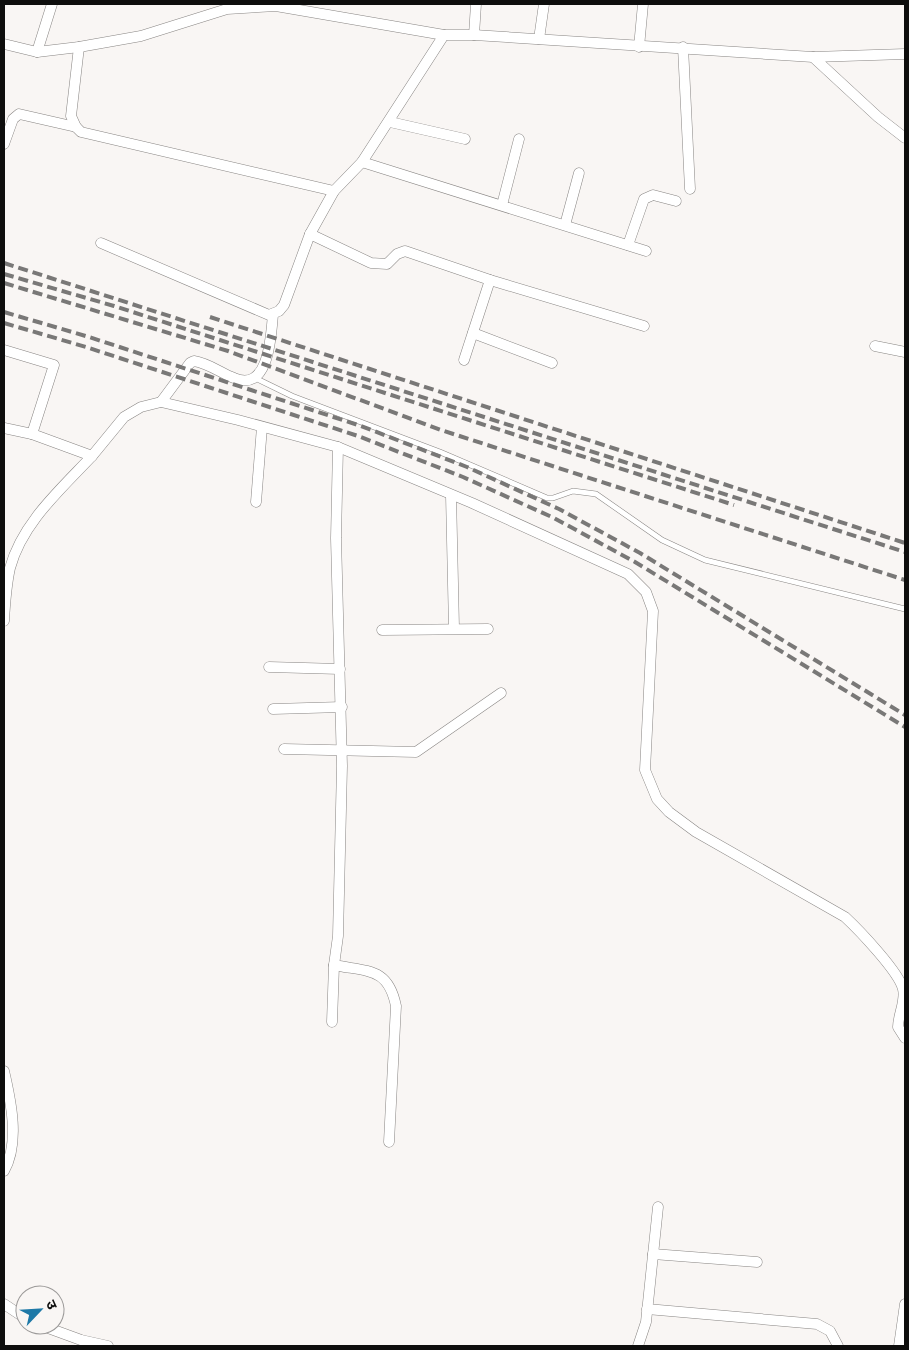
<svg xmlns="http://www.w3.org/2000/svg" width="909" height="1350" viewBox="0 0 909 1350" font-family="'DM Sans','Noto Sans Devanagari',sans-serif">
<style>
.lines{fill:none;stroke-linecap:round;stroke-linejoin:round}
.service-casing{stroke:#888583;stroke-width:6}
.minor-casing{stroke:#888583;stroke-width:11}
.service{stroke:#fff;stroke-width:5}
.minor{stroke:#fff;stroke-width:10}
.rail{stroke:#797877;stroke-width:4;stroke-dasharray:10 5;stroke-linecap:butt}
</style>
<rect width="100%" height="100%" fill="#f9f6f4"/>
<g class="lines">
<g class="service-casing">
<path id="service" d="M255,378l37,18 148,56 107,46h6l20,-7 23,3 66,46 43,20 200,49"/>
</g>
<g class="minor-casing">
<g id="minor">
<path d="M474,35l2,-31"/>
<path d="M539,39l5,-35"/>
<path d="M4,44l33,8 42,-5 62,-11 86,-27 49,-3 168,29h30l339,22 92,-3"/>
<path d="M79,47l-8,69 5,11 5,5 253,59"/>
<path d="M639,47l4,-43"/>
<path d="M683,47l7,142"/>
<path d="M37,52l15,-48"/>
<path d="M813,57l65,60 27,21"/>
<path d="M390,122l75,17"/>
<path d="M4,144l9,-25 6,-5 57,13"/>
<path d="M362,162l284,89"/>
<path d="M502,205l17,-66"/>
<path d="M565,225l14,-52"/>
<path d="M310,234l61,29 16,1 10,-10 8,-3 85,29 154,46"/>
<path d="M101,243l168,72 10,-4 5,-6 26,-71 24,-43 28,-29 82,-127"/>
<path d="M628,245l16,-46 9,-4 23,6"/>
<path d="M473,333l79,30"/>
<path d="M875,346l30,6"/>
<path d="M4,350l50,15 -22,69 60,22 32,-39 17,-10 20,-5 77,18 100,27 134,56 156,71 18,18 7,19 -8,159 12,29 12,13 27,20 149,85c14,13 54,55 58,72 3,12 -5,26 -5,38l7,11"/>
<path d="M464,360l26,-80"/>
<path d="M161,402l29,-39 4,-2c14,2 27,12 40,17 35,15 37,-42 39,-64"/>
<path d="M4,428l28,6"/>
<path d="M451,495l3,133"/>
<path d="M256,502l6,-75"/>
<path d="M4,621c1,-18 2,-35 6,-53 12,-45 51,-79 82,-112"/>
<path d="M382,630l106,-1"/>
<path d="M269,667l71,2"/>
<path d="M273,709l69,-2"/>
<path d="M284,749l132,3 85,-59"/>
<path d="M334,965c34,7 54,2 62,41l-7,136"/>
<path d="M332,1022l2,-57 4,-29 4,-170 -6,-228 2,-91"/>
<path d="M4,1071c7,30 16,72 0,100"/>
<path d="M653,1254l104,8"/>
<path d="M4,1304l21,14"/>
<path d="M647,1309l170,15 13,7 8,15"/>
<path d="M40,1325l41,15 27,6"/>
<path d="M638,1346l8,-24 12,-115"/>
<path d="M899,1346l6,-42"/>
</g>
</g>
<use href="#service" class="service"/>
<use href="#minor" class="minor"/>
<g class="rail">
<path d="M4,263l901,289"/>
<path d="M4,274l110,32 620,199"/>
<path d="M4,283l224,68 213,79 464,150"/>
<path d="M4,312l85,25 272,89 106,41 92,42 81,44 265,162"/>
<path d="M210,317l695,226"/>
<path d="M4,323l82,24 272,89 105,41 91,41 81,44 270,165"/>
</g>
</g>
<rect width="909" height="1350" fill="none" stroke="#0e0e0d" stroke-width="10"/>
<g transform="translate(40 1310) rotate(65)"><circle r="24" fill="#f9f6f4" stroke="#9b9998"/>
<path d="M0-4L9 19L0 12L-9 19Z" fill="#1e79a7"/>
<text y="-8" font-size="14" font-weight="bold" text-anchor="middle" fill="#0e0e0d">उ</text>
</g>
</svg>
